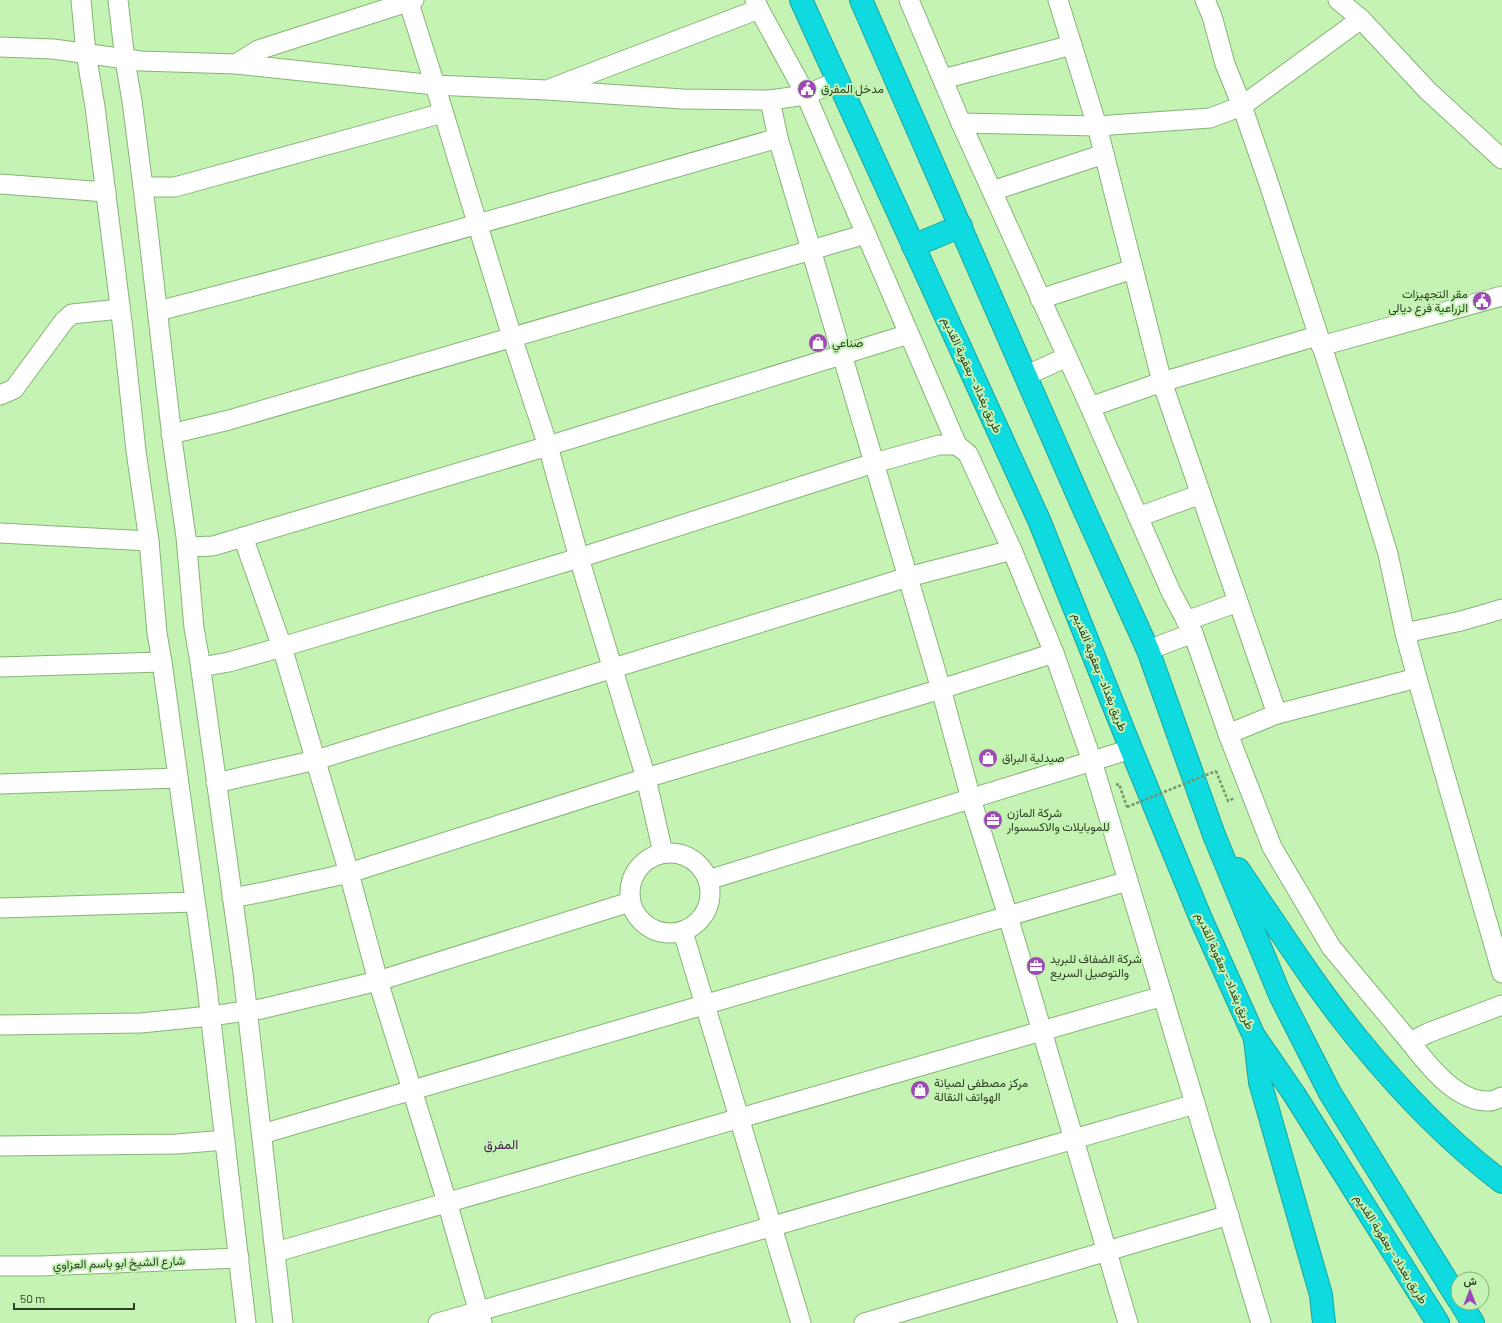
<svg xmlns="http://www.w3.org/2000/svg" width="1502" height="1323" viewBox="0 0 1502 1323" font-family="Barlow,Vazirmatn,sans-serif">
<style>
.lines{fill:none;stroke-linecap:round;stroke-linejoin:round}
.minor-casing{stroke:#87b477;stroke-width:21}
.highway-casing{stroke:#1aa49f;stroke-width:24}
.path{stroke:#76966a;stroke-width:2.5;stroke-dasharray:3 2;stroke-linecap:butt}
.minor{stroke:#fff;stroke-width:19}
.highway{stroke:#0fdadf;stroke-width:22}
.path-bridge{stroke:#76966a;stroke-width:2.5;stroke-dasharray:3 2;stroke-linecap:butt}
.labels{text-anchor:middle;stroke-width:4;stroke-linejoin:round;paint-order:stroke}
.poi-label{font-size:12px;fill:#2e4127;stroke:#c4f3b3;text-anchor:start}
.street-label{font-size:12px;fill:#2e4127;stroke:#c4f3b3}
.neighbourhood-label{font-size:13px;fill:#42194e;stroke:#c4f3b3}
</style>
<rect width="100%" height="100%" fill="#c4f3b3"/>
<g class="lines">
<g class="minor-casing">
<g id="minor">
<path d="M81,0l5,53 9,54 28,223 13,121 13,90 8,92 5,29 44,316 40,345"/>
<path d="M118,0l7,60 7,41 11,86 30,259 13,91 8,91 5,28 44,317 40,350"/>
<path d="M408,0l27,85 77,252 36,109 31,112 67,220 17,75"/>
<path d="M755,0l4,9 47,86 151,350 11,9 44,96 42,103 38,108 169,562"/>
<path d="M909,0l52,123 129,284 81,185 22,41 35,101 49,-20"/>
<path d="M1058,0l39,126 65,256 115,332 140,-36"/>
<path d="M1205,0l7,16 13,48 17,42 27,78 91,279 28,91 17,79 12,45 85,295"/>
<path d="M1338,0l23,19 66,71 75,69"/>
<path d="M0,47l53,2 88,12 95,3 199,21 111,5 137,9 87,1 36,-5 31,-14"/>
<path d="M236,64l22,-14 156,-50"/>
<path d="M943,79l129,-34"/>
<path d="M552,88l207,-79"/>
<path d="M770,100l8,38 163,551 30,110 37,117 120,407"/>
<path d="M961,123l136,3 113,-8 32,-12 119,-87"/>
<path d="M0,184l106,8"/>
<path d="M143,187h32l268,-74"/>
<path d="M992,191l112,-37"/>
<path d="M1040,299l93,-30"/>
<path d="M158,311c208,-53 414,-114 620,-173"/>
<path d="M1321,346l181,-50"/>
<path d="M1025,376l42,-19"/>
<path d="M0,395l14,-6 50,-68 8,-7 48,-5"/>
<path d="M1090,407l72,-25 155,-46"/>
<path d="M171,434l58,-14 637,-186"/>
<path d="M1138,517l63,-23"/>
<path d="M0,533l149,8"/>
<path d="M243,537l39,110 67,226 29,108 69,221 35,121"/>
<path d="M187,547l26,-1 335,-100 361,-112"/>
<path d="M1186,621l52,-19"/>
<path d="M1405,633l56,-12 41,-12"/>
<path d="M1148,650l45,-17"/>
<path d="M0,667l162,-5"/>
<path d="M201,667l28,-5 53,-15 297,-89 295,-95 65,-18h18"/>
<path d="M1228,734l44,113 59,100 79,95"/>
<path d="M216,783l100,-23 592,-183 104,-27"/>
<path d="M0,784l178,-6"/>
<circle cx="670" cy="893" r="40"/>
<path d="M708,880l423,-131"/>
<path d="M232,898l36,-7 81,-18 297,-95 295,-89 113,-36"/>
<path d="M0,908l195,-6"/>
<path d="M683,932l118,391"/>
<path d="M1502,1005l-74,28 -18,9c18,23 47,61 80,59 4,0 8,-3 12,-4"/>
<path d="M0,1025l141,-2 69,-7 51,-7 117,-28 252,-79"/>
<path d="M262,1134l866,-253"/>
<path d="M0,1146l177,-2 48,-4"/>
<path d="M276,1252l887,-256"/>
<path d="M0,1266h41l198,-8"/>
<path d="M438,1323l757,-219"/>
<path d="M864,1323l365,-108"/>
</g>
</g>
<g class="highway-casing">
<g id="highway">
<path d="M801,0l238,520 92,229 70,170 53,117 40,58 144,229"/>
<path d="M861,0l222,507 65,143 66,185 66,160 50,98 128,206"/>
<path d="M913,246l48,-20"/>
<path d="M1238,869c39,57 76,116 120,170 43,53 90,102 144,143"/>
<path d="M1255,1039l5,43 61,213 3,28"/>
<path d="M1461,1303l12,20"/>
</g>
</g>
<g class="path">
<path d="M1216,771l12,30 7,-3"/>
<path d="M1116,785l3,-1 8,23"/>
</g>
<use href="#minor" class="minor"/>
<use href="#highway" class="highway"/>
<path class="path-bridge" d="M1127,807l89,-36"/>
</g>
<defs>
<g id="civic-disc" transform="scale(1)"><circle r="9.5" fill="#9d49b6" stroke="#c4f3b3"/><path d="M-.6-6.5H3V-4.5H.6V-3L4-1V1h2V6H-6V1h2V-1L-.6-3ZM-1.2 2.5V6h2.4V2.5Z" fill="#fff"/></g>
<g id="shop-disc" transform="scale(1)"><circle r="9.5" fill="#9d49b6" stroke="#c4f3b3"/><path d="M-5-2.5h2.3a2.7 3.5 0 0 1 5.4 0H5L5.5 6h-11ZM-1.5-2.5h3a1.5 2.3 0 0 0-3 0Z" fill="#fff"/></g>
<g id="office-disc" transform="scale(1)"><circle r="9.5" fill="#9d49b6" stroke="#c4f3b3"/><path d="M-6-3h4V-5.5h4V-3h4V5H-6ZM-1-4.5V-3h2v-1.5ZM-6 0V1H6V0Z" fill="#fff"/></g>
</defs>
<g fill-rule="evenodd">
<use href="#civic-disc" x="807" y="89"/>
<use href="#civic-disc" x="1482" y="301"/>
<use href="#shop-disc" x="818" y="343"/>
<use href="#shop-disc" x="988" y="758"/>
<use href="#office-disc" x="993" y="820"/>
<use href="#office-disc" x="1036" y="966"/>
<use href="#shop-disc" x="920" y="1090"/>
</g>
<g class="labels">
<g class="poi-label">
<text x="821" y="93">مدخل المفرق</text>
<text x="1468" y="298" text-anchor="end">مقر التجهيزات<tspan x="1468" dy="14">الزراعية فرع ديالى</tspan></text>
<text x="832" y="347">صناعي</text>
<text x="1002" y="762">صيدلية البراق</text>
<text x="1007" y="817">شركة المازن<tspan x="1007" dy="14">للموبايلات والاكسسوار</tspan></text>
<text x="1050" y="963">شركة الضفاف للبريد<tspan x="1050" dy="14">والتوصيل السريع</tspan></text>
<text x="934" y="1087">مركز مصطفى لصيانة<tspan x="934" dy="14">الهواتف النقالة</tspan></text>
</g>
<g class="street-label">
<text transform="translate(972 375) rotate(65)" y="4">طريق بغداد - بعقوبة القديم</text>
<text transform="translate(1100 672) rotate(68)" y="4">طريق بغداد - بعقوبة القديم</text>
<text transform="translate(1225 971) rotate(66)" y="4">طريق بغداد - بعقوبة القديم</text>
<text transform="translate(1391 1249) rotate(58)" y="4">طريق بغداد - بعقوبة القديم</text>
<text transform="translate(119 1263) rotate(-2)" y="4">شارع الشيخ ابو باسم العزاوي</text>
</g>
<g class="neighbourhood-label">
<text x="501" y="1149">المفرق</text>
</g>
</g>
<g transform="translate(1470 1291)"><circle r="19" fill="#c4f3b3" stroke="#88ac7b"/>
<path d="M0-3L7 15L0 10L-7 15Z" fill="#9d49b6"/>
<text y="-6" font-size="11" font-weight="bold" text-anchor="middle" fill="#2e4127">ش</text>
</g>
<path d="M14 1303v6h120v-6" fill="none" stroke="#2e4127" stroke-width="2"/>
<text x="20" y="1303" font-size="12" fill="#2e4127" stroke="#c4f3b3" stroke-width="3" paint-order="stroke">50 m</text>
</svg>
